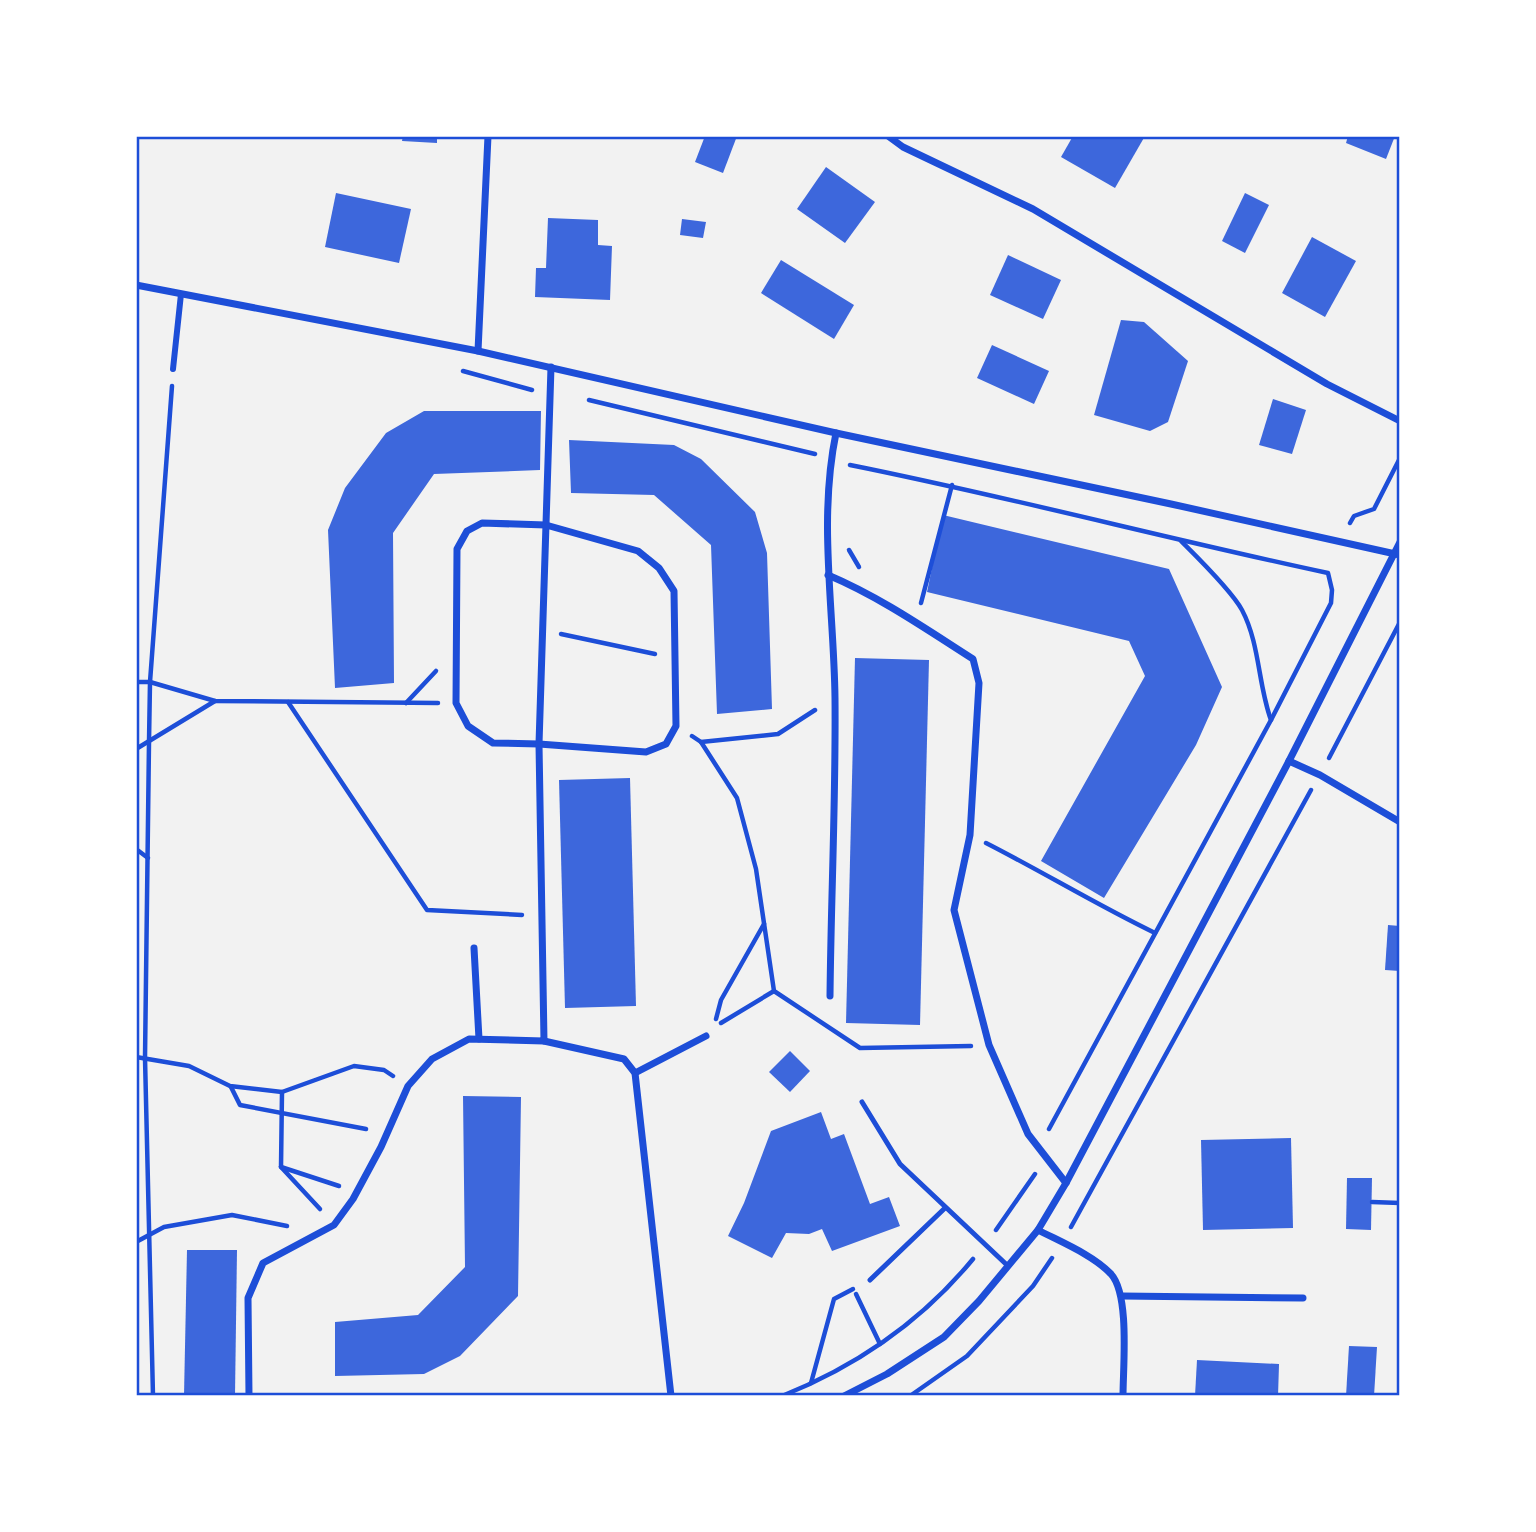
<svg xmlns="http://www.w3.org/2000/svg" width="1536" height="1532" viewBox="0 0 1536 1532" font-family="Overpass,sans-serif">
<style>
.building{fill:#3d67dc}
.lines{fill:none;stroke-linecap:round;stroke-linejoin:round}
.path{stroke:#1d4ed8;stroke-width:4.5}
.service{stroke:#1d4ed8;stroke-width:5}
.pedestrian{stroke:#1d4ed8;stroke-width:6}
.minor{stroke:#1d4ed8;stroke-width:7}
.neatline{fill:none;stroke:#1d4ed8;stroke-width:2.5}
</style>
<rect width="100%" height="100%" fill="#f2f2f2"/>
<g class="building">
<path d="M403,136h34v7l-35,-2z"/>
<path d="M705,136h32l-14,37 -28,-11z"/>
<path d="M1073,136h72l-30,52 -54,-31z"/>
<path d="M1348,136h47l-9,23 -40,-16z"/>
<path d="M826,167l49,35 -30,41 -48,-34z"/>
<path d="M336,193l75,16 -12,54 -74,-16z"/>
<path d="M1245,193l24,12 -24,48 -23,-12z"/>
<path d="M548,218l50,2v25l14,1 -2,54 -75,-3 1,-29h10z"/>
<path d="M682,219l24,3 -3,16 -23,-3z"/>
<path d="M1312,237l44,24 -31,56 -43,-24z"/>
<path d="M1008,255l53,25 -18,39 -53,-24z"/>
<path d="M781,260l73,45 -20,34 -73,-46z"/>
<path d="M1121,320l23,2 44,39 -20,61 -18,9 -56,-16z"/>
<path d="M992,345l57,26 -15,33 -57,-26z"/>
<path d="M1273,399l33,11 -14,44 -33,-9z"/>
<path d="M424,411h117l-1,59 -106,4 -41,59 1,150 -59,5 -7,-158 17,-42 41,-55z"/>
<path d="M569,440l105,5 27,14 54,53 12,41 5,156 -55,5 -6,-169 -57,-50 -83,-2z"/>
<path d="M943,515l226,54 53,118 -26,58 -92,153 -63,-37 104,-185 -16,-35 -202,-49z"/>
<path d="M855,658l74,2 -9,365 -74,-2z"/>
<path d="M630,778l6,228 -71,2 -6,-228z"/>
<path d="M1388,925l12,1v45l-15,-1z"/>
<path d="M790,1051l20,20 -20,21 -21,-20z"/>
<path d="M463,1096l58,1 -3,199 -58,60 -36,18 -89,2v-54l83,-7 47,-48z"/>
<path d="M821,1112l10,27 13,-5 26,70 19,-7 11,29 -68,25 -10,-22 -13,5 -23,-1 -14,25 -44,-22 16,-33 27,-72z"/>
<path d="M1291,1138l2,90 -90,2 -2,-90z"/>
<path d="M1347,1178h25l-1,52 -25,-1z"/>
<path d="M187,1250h50l-2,146h-51z"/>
<path d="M1349,1346l28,1 -3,49h-28z"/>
<path d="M1197,1360l82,4 -1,32h-83z"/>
</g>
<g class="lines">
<g class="path">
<path d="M463,371l69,19"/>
<path d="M589,400l226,54"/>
<path d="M850,465c160,32 318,74 478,108l4,17 -1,13 -60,117 -222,409"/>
<path d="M1350,523l4,-7 20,-7 26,-51"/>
<path d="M1181,541c17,17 50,49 61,69 18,34 16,75 29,110"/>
<path d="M849,550l10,17"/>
<path d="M921,603l31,-118"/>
<path d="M561,634l94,20"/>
<path d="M136,682h14l65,19 223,2"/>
<path d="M288,702l139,208 95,5"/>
<path d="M406,703l30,-32"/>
<path d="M692,736l9,6 36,56 19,71 18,122 86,57 111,-2"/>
<path d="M701,742l77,-8 37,-24"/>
<path d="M136,749l79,-48"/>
<path d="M1329,758l71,-136"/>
<path d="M986,843c57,29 111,62 169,90"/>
<path d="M136,849l12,9"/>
<path d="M716,1019l5,-19 43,-76"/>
<path d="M721,1023l53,-32"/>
<path d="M136,1057l53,9 41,20 52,6 72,-26 30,4 9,6"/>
<path d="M231,1087l9,18 126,24"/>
<path d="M282,1092l-1,75 39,42"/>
<path d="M281,1167l58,19"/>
<path d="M1372,1202l28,1"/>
<path d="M1071,1227l240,-437"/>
<path d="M996,1230l39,-56"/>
<path d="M136,1242l28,-15 68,-12 55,11"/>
<path d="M856,1294l24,50"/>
<path d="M811,1383l23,-84 19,-10"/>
<path d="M153,1396l-8,-338 4,-316 1,-60 22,-296"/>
<path d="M782,1396c75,-30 140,-75 191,-137"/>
<path d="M910,1396l57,-40 66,-70 19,-28"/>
</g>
<g class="service">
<path d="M862,1102l38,62 108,102"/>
<path d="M870,1280l75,-72"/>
</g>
<path class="pedestrian" d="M173,369l8,-75"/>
<g class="minor">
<path d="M888,136l15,11 130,62 294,175 73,37"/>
<path d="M136,285l342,66 358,82 335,71 229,51"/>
<path d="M478,351l10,-215"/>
<path d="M482,523l64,2 92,26 21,17 15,23 2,135 -10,18 -20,8 -107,-8 -46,-1 -25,-17 -12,-23 1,-154 10,-18z"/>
<path d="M828,575c52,22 98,54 145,84l6,24 -9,152 -16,75 35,135 39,89 38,49"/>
<path d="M1289,761l31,14 80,47"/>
<path d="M474,948l5,91"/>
<path d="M830,996c1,-99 6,-199 5,-298 -1,-88 -17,-178 1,-265"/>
<path d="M544,1041l80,18 11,14 36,323"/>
<path d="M635,1073l71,-37"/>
<path d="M1038,1230c23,12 55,25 73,44 19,21 12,93 12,122"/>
<path d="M1122,1296l181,2"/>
<path d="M249,1396l-1,-98 15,-35 71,-38 19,-26 28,-52 27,-61 24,-27 37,-20 75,2 -5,-297 12,-377"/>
<path d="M844,1396l43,-22 57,-37 35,-36 59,-71 28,-47 223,-422 111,-219"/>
</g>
</g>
<rect width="1536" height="1532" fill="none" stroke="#ffffff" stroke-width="276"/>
<rect x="138" y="138" width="1260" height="1256" class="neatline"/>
</svg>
